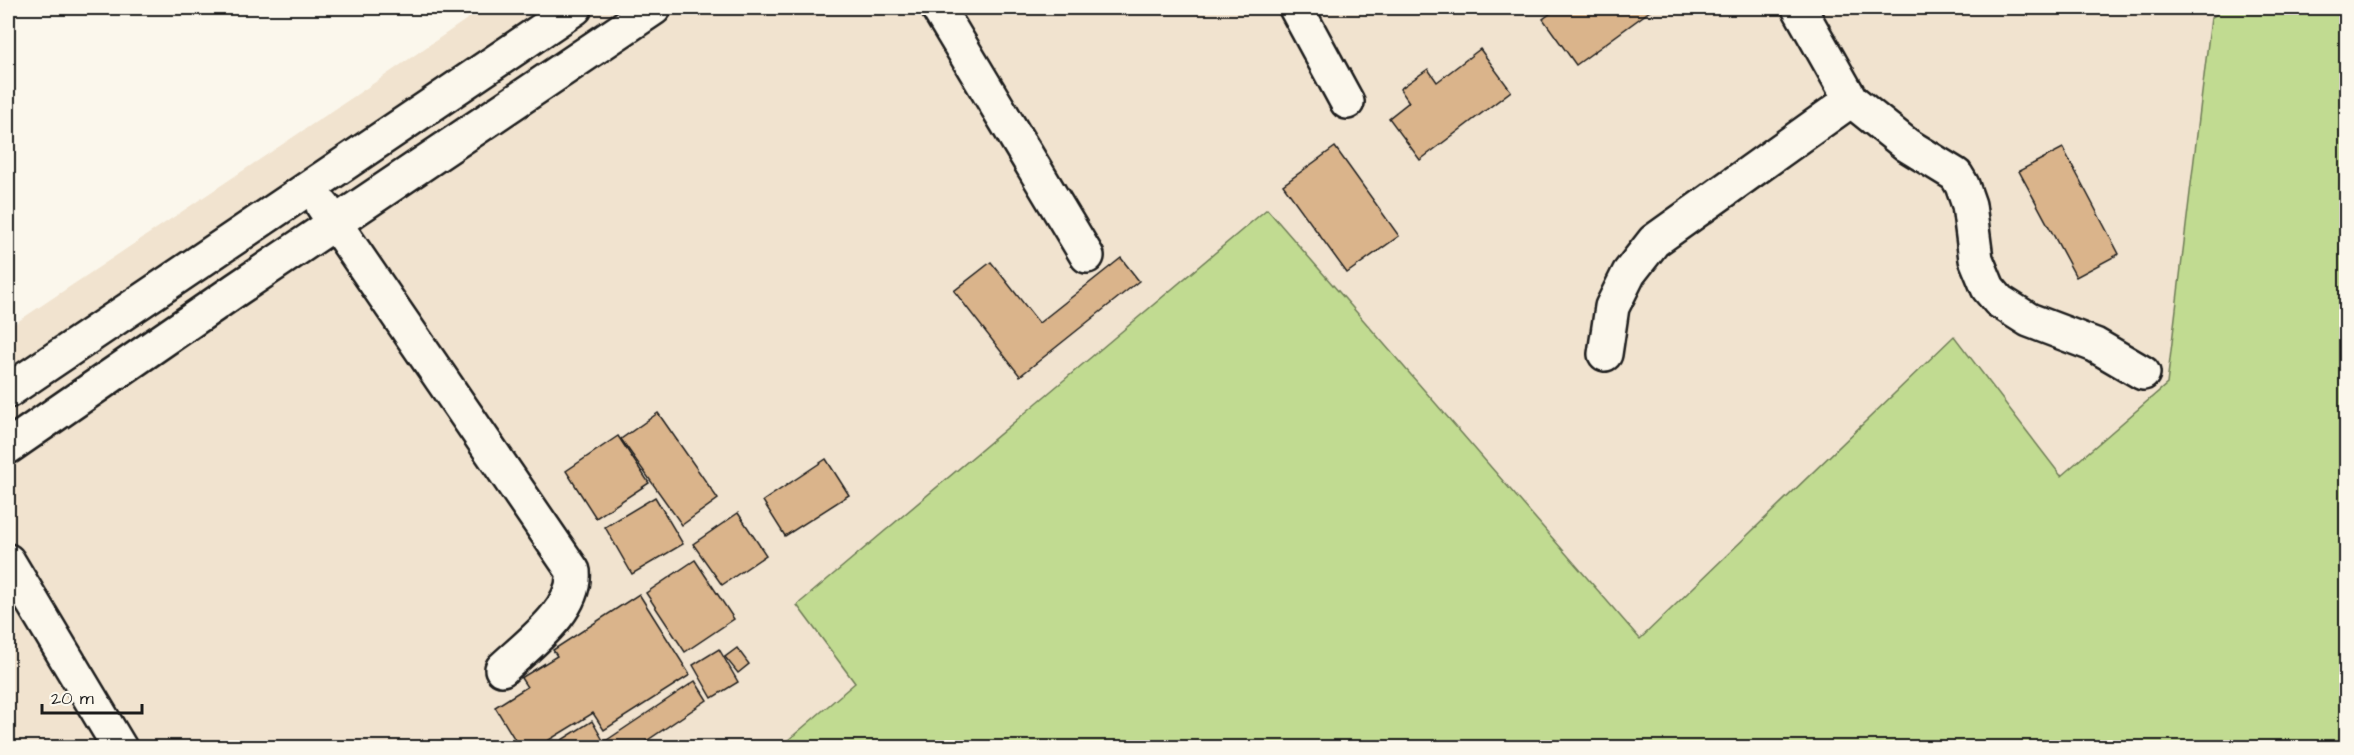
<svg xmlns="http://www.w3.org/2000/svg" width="2354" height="755" viewBox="0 0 2354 755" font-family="'Architects Daughter',sans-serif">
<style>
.built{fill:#f1e3cf}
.green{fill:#c1db91;stroke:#6e7c56;stroke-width:1.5}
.building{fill:#dab48b;stroke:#1c1c1c;stroke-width:1.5}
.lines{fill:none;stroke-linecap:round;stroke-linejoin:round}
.minor-casing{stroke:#1c1c1c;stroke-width:38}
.minor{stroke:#fbf7ec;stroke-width:33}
</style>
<rect width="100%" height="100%" fill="#fbf7ec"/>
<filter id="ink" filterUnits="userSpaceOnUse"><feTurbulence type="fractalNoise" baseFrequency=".0167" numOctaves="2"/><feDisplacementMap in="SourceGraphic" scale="12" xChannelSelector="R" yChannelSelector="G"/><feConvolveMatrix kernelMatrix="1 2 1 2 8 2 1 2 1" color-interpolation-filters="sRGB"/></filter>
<g filter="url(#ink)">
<path class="built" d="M483,8h1863v739l-2338,1v-420l372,-249z"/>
<path class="green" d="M2226,8h120v739h-1566l75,-64 -58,-78 470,-396 373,430 314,-303 107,140 106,-92 44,-366z"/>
<g class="building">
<path d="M1558,8h96l-78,57 -33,-46z"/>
<path d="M1480,49l31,42 -91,69 -31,-42 20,-16 -9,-13 28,-20 9,13z"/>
<path d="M1335,147l64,89 -52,37 -64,-88z"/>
<path d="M2063,148l56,106 -43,23 -57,-106z"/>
<path d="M1121,258l18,23 -119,95 -66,-85 37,-29 48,61z"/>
<path d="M658,413l60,86 -36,26 -61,-86z"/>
<path d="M618,436l31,47 -53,35 -30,-47z"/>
<path d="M826,459l23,36 -64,41 -22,-35z"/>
<path d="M655,497l28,47 -51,30 -27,-47z"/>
<path d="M738,513l28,42 -44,30 -29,-41z"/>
<path d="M695,560l39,59 -49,33 -39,-59z"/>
<path d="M639,594l51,81 -86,55 -11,-17 -57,35h-16l-25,-41 32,-20 -6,-9 36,-22 -4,-6z"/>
<path d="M737,648l12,16 -11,9 -13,-16z"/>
<path d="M719,649l19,33 -26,16 -19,-33z"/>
<path d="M695,681l12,19 -71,48h-87l43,-27 12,21z"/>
</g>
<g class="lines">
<g class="minor-casing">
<g id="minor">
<path d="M938,8l149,248"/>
<path d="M1296,8l51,94"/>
<path d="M1799,8l52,92 56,45 49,30 6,10 7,20 7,54 12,29 11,13 30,19 66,25 48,28"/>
<path d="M323,206l250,365c4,39 -45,73 -71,98"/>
<path d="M1605,354l7,-47 17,-34 25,-32 197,-141"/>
<path d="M8,391l567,-383"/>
<path d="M8,447l229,-158 417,-281"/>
<path d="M8,561l112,187"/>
</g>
</g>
<use href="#minor" class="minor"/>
</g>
</g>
<rect width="2354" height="755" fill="none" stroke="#fbf7ec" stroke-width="30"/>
<rect x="15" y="15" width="2324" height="725" fill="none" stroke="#1c1c1c" stroke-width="2" filter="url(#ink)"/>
<path d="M42 704v9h100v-9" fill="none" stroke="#1c1c1c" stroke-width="3"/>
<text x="51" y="704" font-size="18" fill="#1c1c1c" stroke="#fbf7ec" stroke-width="4.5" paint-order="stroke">20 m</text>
</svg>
